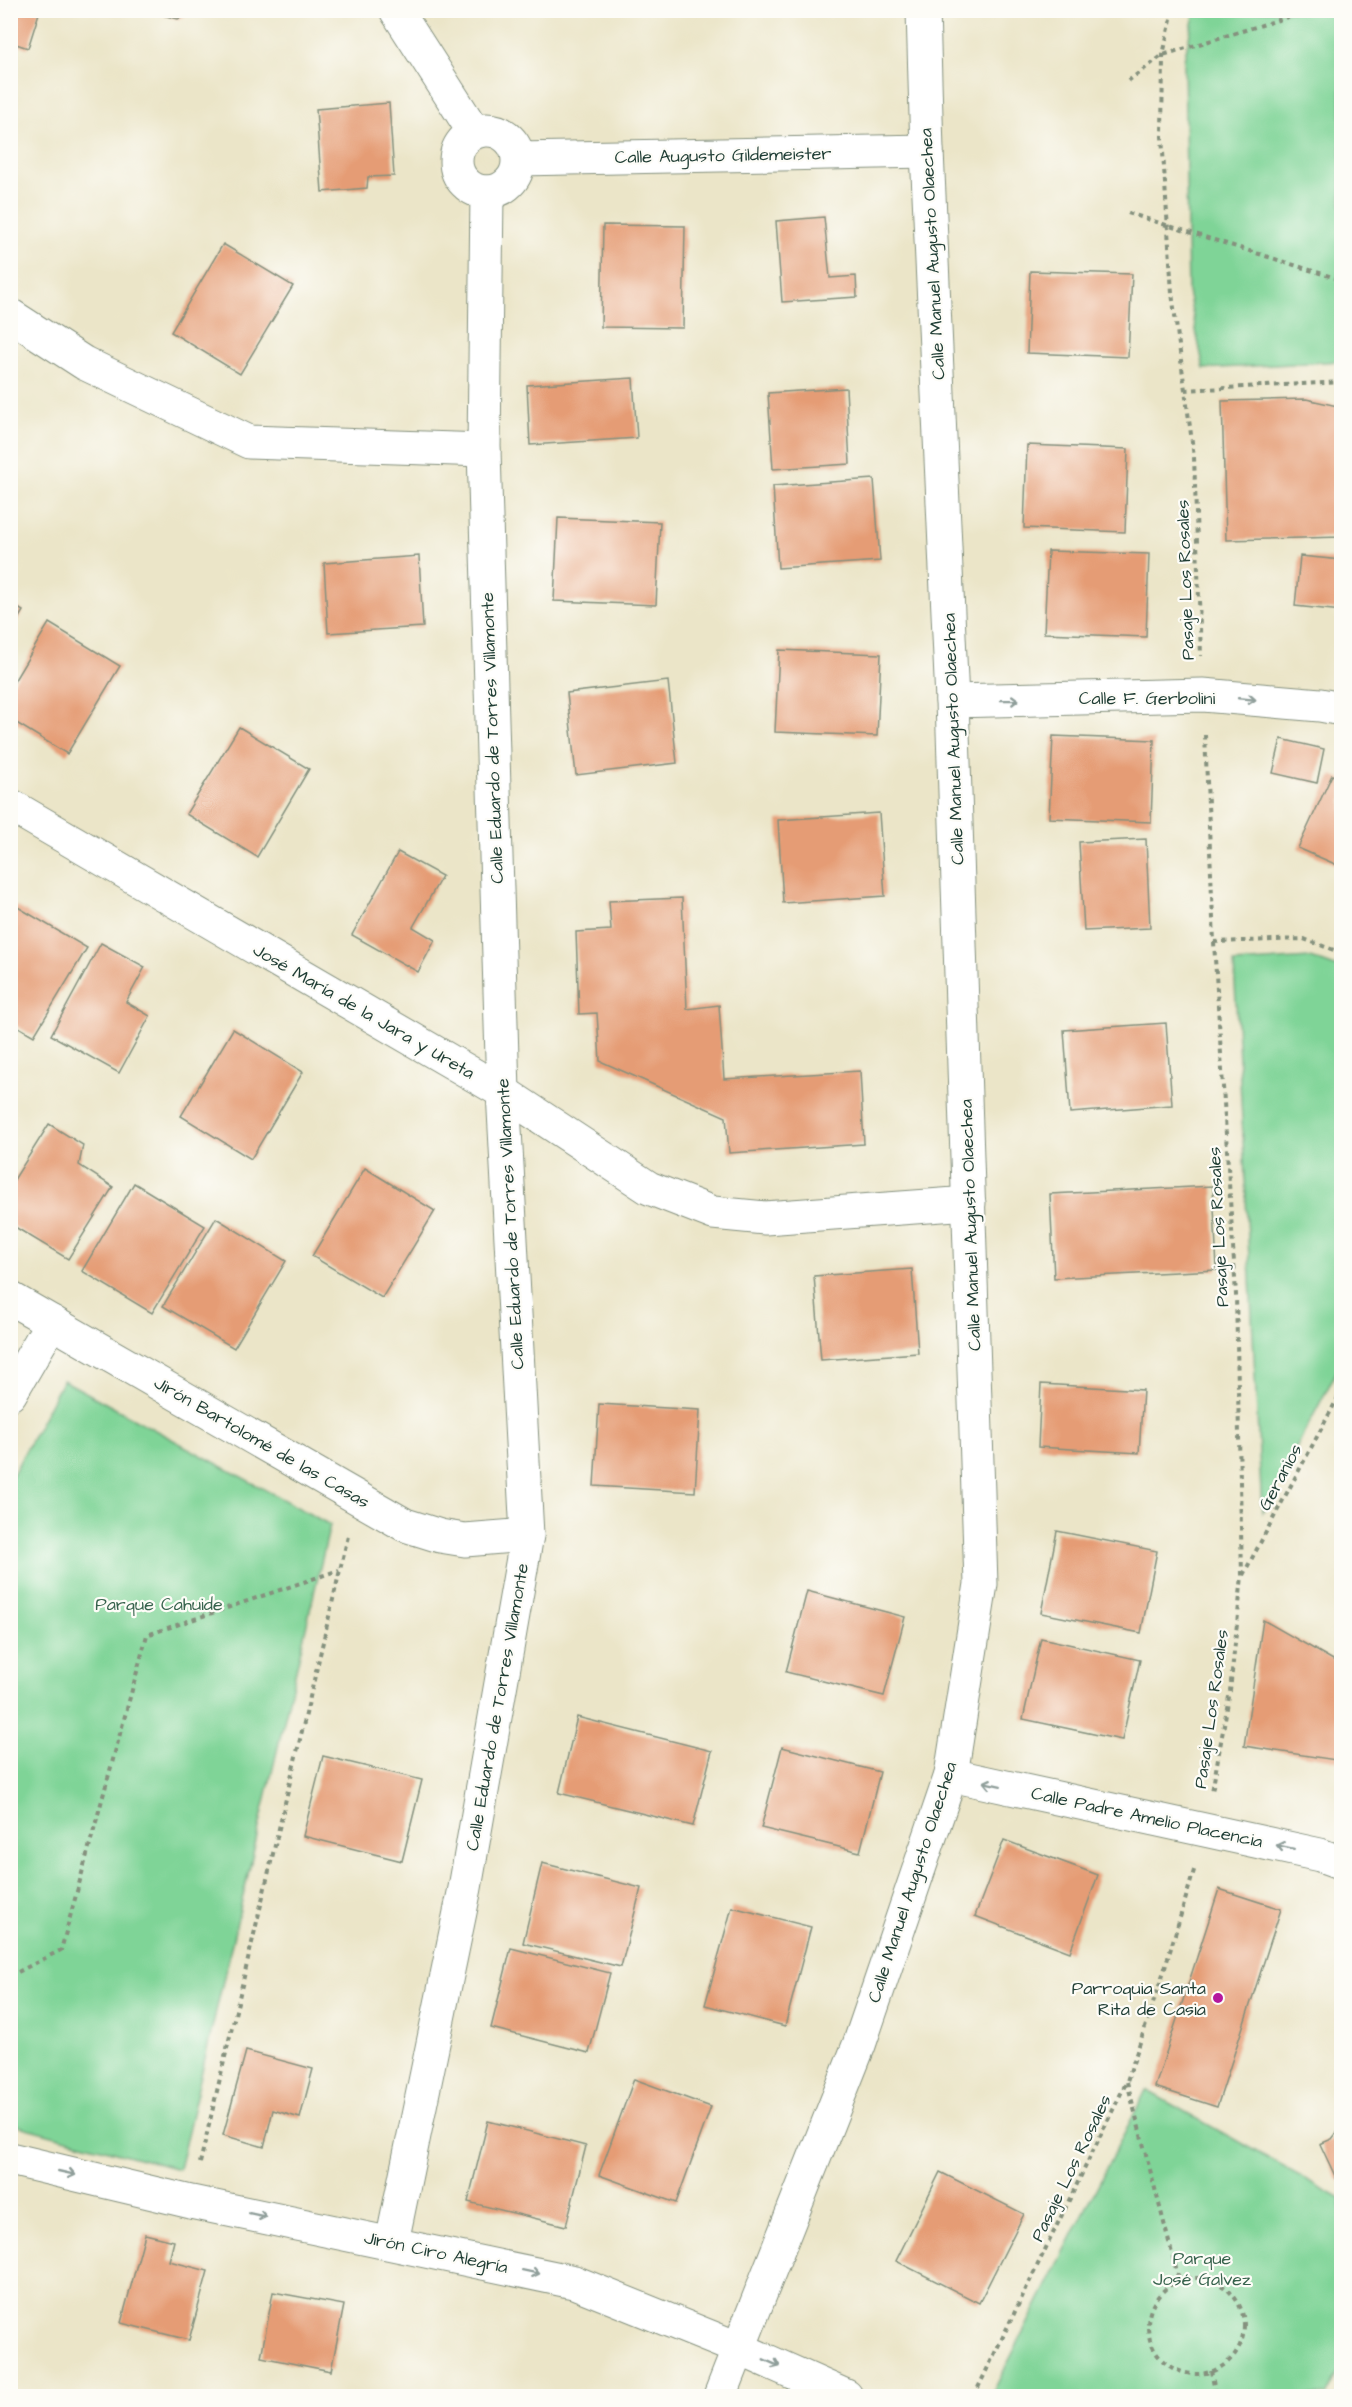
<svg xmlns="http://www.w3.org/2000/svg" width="1352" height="2407" viewBox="0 0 1352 2407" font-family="'Architects Daughter',sans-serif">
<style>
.green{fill:#7fd497;stroke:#4f8866;stroke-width:1.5}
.building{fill:#e59c74}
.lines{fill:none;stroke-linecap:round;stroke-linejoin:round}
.street-casing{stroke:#85917e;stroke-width:35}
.path{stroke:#85917e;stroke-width:4;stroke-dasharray:4.5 4.5;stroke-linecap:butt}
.street{stroke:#fff;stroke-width:33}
.oneway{stroke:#8f9e9a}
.poi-dot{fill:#b5179e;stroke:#fdfcf7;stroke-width:2}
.labels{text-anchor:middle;stroke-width:4.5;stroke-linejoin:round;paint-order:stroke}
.street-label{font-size:18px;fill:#1f3d34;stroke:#fdfcf7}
.park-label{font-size:18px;fill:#37634d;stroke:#fdfcf7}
.poi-label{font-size:18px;fill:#1f3d34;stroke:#fdfcf7;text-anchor:end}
</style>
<rect width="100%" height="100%" fill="#fdfcf7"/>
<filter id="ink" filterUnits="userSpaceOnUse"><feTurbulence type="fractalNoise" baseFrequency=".0167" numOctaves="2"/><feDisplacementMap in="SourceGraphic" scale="12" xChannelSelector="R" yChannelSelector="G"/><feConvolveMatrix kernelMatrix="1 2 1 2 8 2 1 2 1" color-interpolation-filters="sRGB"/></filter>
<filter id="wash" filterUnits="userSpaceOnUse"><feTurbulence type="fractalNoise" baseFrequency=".008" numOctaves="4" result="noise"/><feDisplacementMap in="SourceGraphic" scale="24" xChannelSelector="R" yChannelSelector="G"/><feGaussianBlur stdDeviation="1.35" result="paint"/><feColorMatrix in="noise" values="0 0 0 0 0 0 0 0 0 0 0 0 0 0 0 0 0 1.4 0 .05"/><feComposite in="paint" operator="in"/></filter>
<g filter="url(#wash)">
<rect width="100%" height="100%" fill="#ebe5c8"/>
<g class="green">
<path d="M1195,11h146v350l-137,8 -16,-77 -4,-232z"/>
<path d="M1310,958l31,11v394l-79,150 -28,-550z"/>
<path d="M63,1380l267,145 -151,644 -168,-45v-646z"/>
<path d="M1146,2090l195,109v169l-15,28h-335z"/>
</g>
<g id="blocks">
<g class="building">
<path d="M10,10h30l-12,38 -18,-6z"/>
<path d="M154,10h41l-17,9 -24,-6z"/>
<path d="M389,103l5,73 -26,1 -1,11 -45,4 -6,-83z"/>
<path d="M824,217l6,61 26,-2 1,21 -75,5 -6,-81z"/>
<path d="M603,225l82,1 -2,102 -82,-1z"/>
<path d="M223,244l70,42 -53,88 -69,-42z"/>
<path d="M1030,271l102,3 -4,83 -101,-4z"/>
<path d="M633,378l4,60 -107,7 -3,-60z"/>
<path d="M846,388l4,76 -77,5 -5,-76z"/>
<path d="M1306,399l36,8v130l-116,3 -4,-139z"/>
<path d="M1027,445l101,4 -3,83 -101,-4z"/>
<path d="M874,479l6,82 -102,7 -5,-82z"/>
<path d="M558,518l102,4 -4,83 -102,-4z"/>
<path d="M1048,551l101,3 -3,83 -102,-4z"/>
<path d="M419,556l4,71 -95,6 -4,-70z"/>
<path d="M1300,556l42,4v51l-47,-5z"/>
<path d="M10,603l13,8 -13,21z"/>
<path d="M49,623l71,43 -53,88 -57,-35v-31z"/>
<path d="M779,650l102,4 -4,82 -102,-4z"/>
<path d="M668,681l9,82 -101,12 -9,-82z"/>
<path d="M239,727l70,42 -52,88 -71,-43z"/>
<path d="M1053,736l101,4 -3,82 -102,-4z"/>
<path d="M1281,739l43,10 -7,34 -44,-10z"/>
<path d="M1332,775l10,4v88l-44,-19z"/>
<path d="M879,813l6,83 -102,7 -5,-83z"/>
<path d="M1146,839l4,89 -66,3 -5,-89z"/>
<path d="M398,852l44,24 -29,51 22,13 -17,32 -66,-37z"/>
<path d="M682,898l5,111 32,-4 5,74 136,-8 4,73 -135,9 -3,-36 -126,-56 -3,-48 -18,1 -3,-82 35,-2 -2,-29z"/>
<path d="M16,906l71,42 -53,88 -24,-14v-107z"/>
<path d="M101,943l44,24 -19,35 24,14 -31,57 -68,-38z"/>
<path d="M1166,1023l6,82 -102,8 -6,-83z"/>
<path d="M233,1029l70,43 -52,87 -70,-43z"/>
<path d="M49,1124l34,21 -4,20 34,22 -45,72 -58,-35v-38z"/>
<path d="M365,1168l70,43 -53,87 -70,-42z"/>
<path d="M134,1183l71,43 -53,87 -70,-42z"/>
<path d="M1213,1186l4,84 -163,8 -4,-84z"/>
<path d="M216,1218l70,43 -52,87 -71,-42z"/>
<path d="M912,1269l6,84 -97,7 -7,-84z"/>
<path d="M1041,1384l102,6 -4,63 -101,-6z"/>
<path d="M599,1404l101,6 -5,82 -101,-6z"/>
<path d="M1057,1531l100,20 -16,82 -100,-20z"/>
<path d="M807,1591l98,26 -21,79 -98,-24z"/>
<path d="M1263,1620l79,45v96l-98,-15z"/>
<path d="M1041,1638l99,22 -18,80 -99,-21z"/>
<path d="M577,1717l135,34 -19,75 -134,-33z"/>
<path d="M782,1747l98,25 -20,80 -99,-24z"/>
<path d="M323,1756l99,24 -20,81 -99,-25z"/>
<path d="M1004,1840l94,35 -28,77 -95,-36z"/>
<path d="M542,1863l99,25 -20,79 -98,-24z"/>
<path d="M1219,1889l62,20 -64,198 -62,-20z"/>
<path d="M732,1907l79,20 -26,99 -80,-21z"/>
<path d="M511,1948l99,25 -21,80 -98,-25z"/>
<path d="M246,2051l67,18 -13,49 -27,-8 -9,37 -41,-12z"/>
<path d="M634,2079l77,28 -35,96 -77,-28z"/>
<path d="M488,2121l98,25 -20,80 -98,-24z"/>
<path d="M1342,2126v56l-6,-4 -16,-34 12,-5z"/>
<path d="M940,2172l84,42 -45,89 -83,-42z"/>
<path d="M145,2234l29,7 -5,20 39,10 -19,69 -68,-17z"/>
<path d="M273,2292l71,13 -13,66 -70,-14z"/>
</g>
</g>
</g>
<g filter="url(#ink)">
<use href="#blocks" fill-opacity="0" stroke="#85917e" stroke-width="1.5"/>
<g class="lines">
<g class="street-casing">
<g id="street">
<path d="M396,10l78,122"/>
<circle cx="487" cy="161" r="31"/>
<path d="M519,159l408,-8"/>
<path d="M10,315l74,48 165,79 235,8"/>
<path d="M952,701l251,-6 117,10 22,4"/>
<path d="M10,805l493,287 146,96 64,25 52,5 204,-15"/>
<path d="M10,1298l395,227 35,11 25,4 62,-5"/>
<path d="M10,1394l42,-72"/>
<path d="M951,1775l369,80 22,8"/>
<path d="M10,2159l181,43 383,80 166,67 106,47"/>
<path d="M392,2242l73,-354 62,-353 -24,-443 -19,-642 3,-258"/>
<path d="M720,2396l139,-351 92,-270 30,-191 -29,-883 -25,-550 -4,-141"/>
</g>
</g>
<g class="path">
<path d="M1173,10l-10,45 -1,81 10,157 22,164 7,199"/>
<path d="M1128,81l35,-26 148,-45"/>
<path d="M1128,213l214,67"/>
<path d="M1185,390l157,-8"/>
<path d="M1205,735l9,207 22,353 6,281 -12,115 -18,101"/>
<path d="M1214,942l90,-3 38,14"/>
<path d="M1243,1575l99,-185"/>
<path d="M10,1976l51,-26 86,-315 192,-65"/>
<path d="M1127,2082l52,198"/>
<path d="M200,2163l148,-627"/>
<circle cx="1196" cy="2326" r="48"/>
<path d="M1211,2371l5,25"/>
<path d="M974,2396l153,-315 38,-113 30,-101"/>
</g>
<use href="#street" class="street"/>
</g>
<defs><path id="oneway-shaft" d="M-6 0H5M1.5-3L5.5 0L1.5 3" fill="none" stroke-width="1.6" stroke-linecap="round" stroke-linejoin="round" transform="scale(1.5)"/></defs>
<g class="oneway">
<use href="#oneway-shaft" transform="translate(1247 699) rotate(5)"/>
<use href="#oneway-shaft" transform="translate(1010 700) rotate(-1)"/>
<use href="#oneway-shaft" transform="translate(992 1784) rotate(-168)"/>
<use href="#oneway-shaft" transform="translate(1285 1847) rotate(-168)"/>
<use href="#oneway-shaft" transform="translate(67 2173) rotate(13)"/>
<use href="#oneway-shaft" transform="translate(258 2215) rotate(12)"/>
<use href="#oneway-shaft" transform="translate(531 2272) rotate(12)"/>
<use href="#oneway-shaft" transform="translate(772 2363) rotate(24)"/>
</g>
</g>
<circle class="poi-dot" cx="1218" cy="1998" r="6"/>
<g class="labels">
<g class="street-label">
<text transform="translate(723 155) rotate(-1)" y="6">Calle Augusto Gildemeister</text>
<text transform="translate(932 254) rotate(-93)" y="6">Calle Manuel Augusto Olaechea</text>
<text transform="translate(1185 580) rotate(-92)" y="6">Pasaje Los Rosales</text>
<text x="1147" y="704">Calle F. Gerbolini</text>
<text transform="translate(492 738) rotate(-92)" y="6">Calle Eduardo de Torres Villamonte</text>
<text transform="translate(953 739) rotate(-92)" y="6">Calle Manuel Augusto Olaechea</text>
<text transform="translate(364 1011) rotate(30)" y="6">José María de la Jara y Ureta</text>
<text transform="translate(510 1224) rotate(-93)" y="6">Calle Eduardo de Torres Villamonte</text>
<text transform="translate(970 1225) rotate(-92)" y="6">Calle Manuel Augusto Olaechea</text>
<text transform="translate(1218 1227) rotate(-93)" y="6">Pasaje Los Rosales</text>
<text transform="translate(262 1442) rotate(30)" y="6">Jirón Bartolomé de las Casas</text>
<text transform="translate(1280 1477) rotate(-62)" y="6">Geranios</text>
<text transform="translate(497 1707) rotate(-80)" y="6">Calle Eduardo de Torres Villamonte</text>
<text transform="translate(1211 1709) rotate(-82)" y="6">Pasaje Los Rosales</text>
<text transform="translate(1147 1817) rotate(12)" y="6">Calle Padre Amelio Placencia</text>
<text transform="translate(912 1882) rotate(-72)" y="6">Calle Manuel Augusto Olaechea</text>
<text transform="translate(1071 2168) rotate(-64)" y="6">Pasaje Los Rosales</text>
<text transform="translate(436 2252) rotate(12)" y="6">Jirón Ciro Alegría</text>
</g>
<g class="park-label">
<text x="159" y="1610">Parque Cahuide</text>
<text x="1202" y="2264">Parque<tspan x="1202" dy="21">José Galvez</tspan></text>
</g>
<g class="poi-label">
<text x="1206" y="1994">Parroquia Santa<tspan x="1206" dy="21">Rita de Casia</tspan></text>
</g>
</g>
<rect width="1352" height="2407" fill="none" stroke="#fdfcf7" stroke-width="36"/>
</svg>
